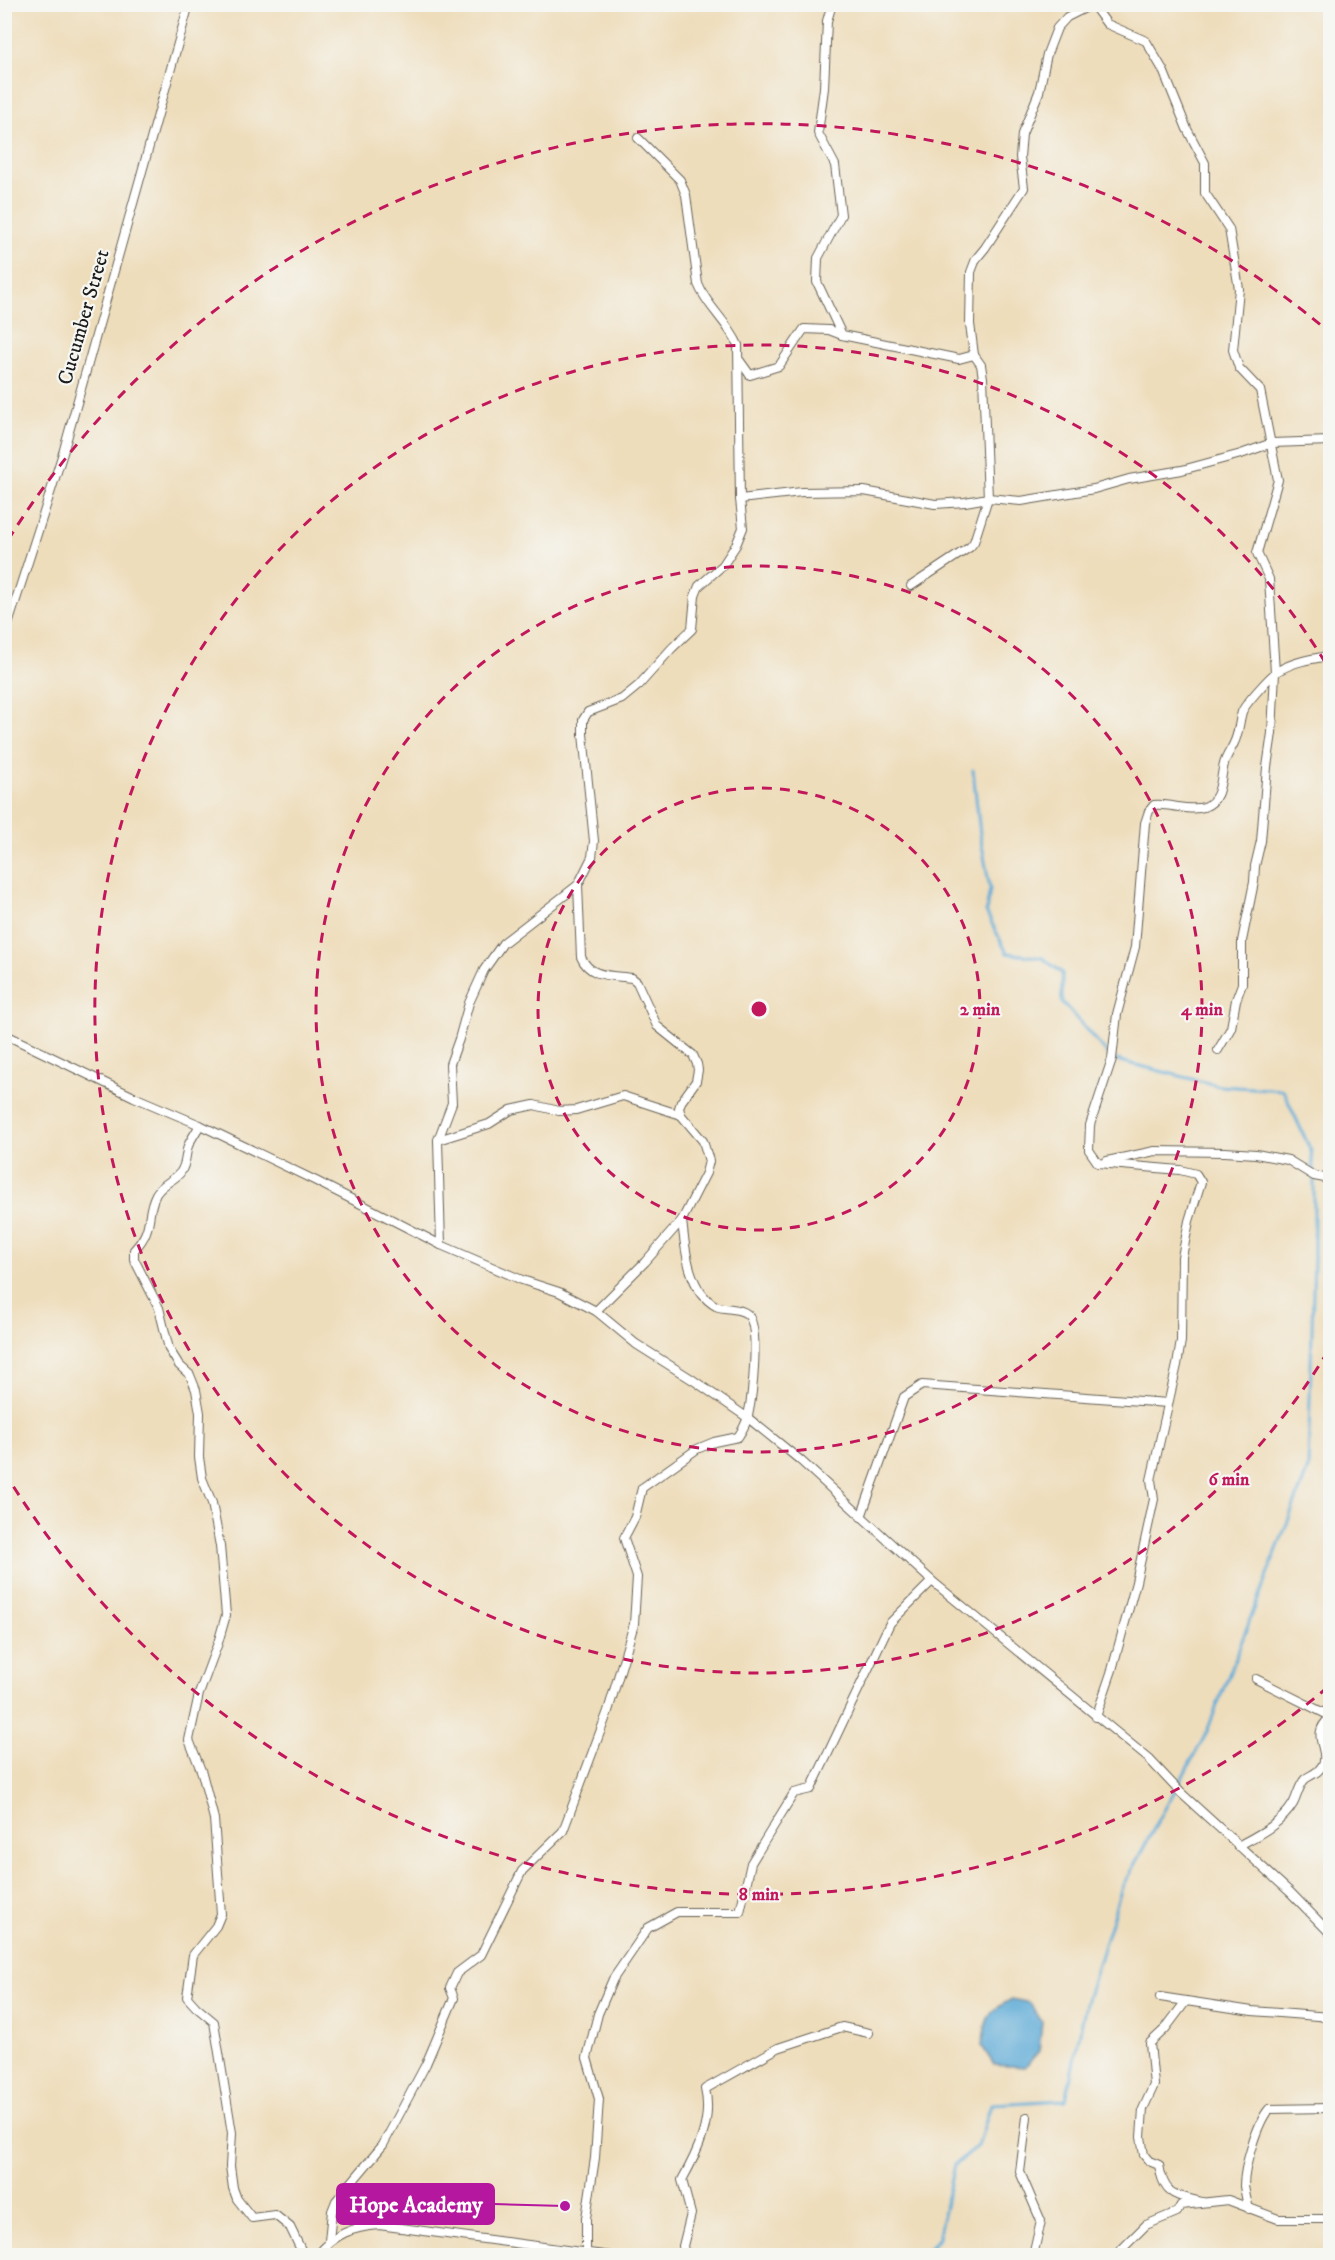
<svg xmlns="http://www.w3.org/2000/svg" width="1335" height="2260" viewBox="0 0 1335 2260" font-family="'IM FELL DW Pica',serif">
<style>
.water{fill:#5eabd7;stroke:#3d647a;stroke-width:1.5}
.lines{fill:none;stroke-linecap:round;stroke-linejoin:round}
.stream{stroke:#5eabd7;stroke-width:3}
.minor-casing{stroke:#666054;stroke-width:10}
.minor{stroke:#fff;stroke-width:8}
.ring{fill:none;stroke:#c2185b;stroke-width:3;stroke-dasharray:10 8}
.labels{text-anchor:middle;stroke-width:4.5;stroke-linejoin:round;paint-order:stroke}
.street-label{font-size:21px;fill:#1c1c1c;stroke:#f6f6f2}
.centre{fill:#c2185b;stroke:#f6f6f2;stroke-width:3}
.ring-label{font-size:18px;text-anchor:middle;font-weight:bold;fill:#c2185b;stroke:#f6f6f2;stroke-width:4.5;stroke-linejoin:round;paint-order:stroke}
.leader{fill:none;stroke:#b5179e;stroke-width:2}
.callout-dot{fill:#b5179e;stroke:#f6f6f2;stroke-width:2}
.callout{fill:#b5179e;stroke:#b5179e;stroke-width:2}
.callout-label{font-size:22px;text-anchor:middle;font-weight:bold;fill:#fff}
</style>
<rect width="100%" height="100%" fill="#f6f6f2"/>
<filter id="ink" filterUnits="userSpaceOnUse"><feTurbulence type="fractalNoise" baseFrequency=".0167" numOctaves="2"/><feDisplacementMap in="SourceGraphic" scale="12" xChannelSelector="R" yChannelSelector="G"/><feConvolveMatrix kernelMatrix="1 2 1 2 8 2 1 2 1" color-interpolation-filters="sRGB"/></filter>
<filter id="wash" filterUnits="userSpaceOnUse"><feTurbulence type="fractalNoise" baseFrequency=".008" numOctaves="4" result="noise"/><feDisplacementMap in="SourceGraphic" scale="24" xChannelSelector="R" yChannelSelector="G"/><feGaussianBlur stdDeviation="1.35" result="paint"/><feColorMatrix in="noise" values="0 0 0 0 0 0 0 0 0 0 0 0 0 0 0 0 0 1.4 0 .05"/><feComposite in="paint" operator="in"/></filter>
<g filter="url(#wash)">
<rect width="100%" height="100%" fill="#edb"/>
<path class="water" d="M1012,1999l18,4 12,19 -3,29 -14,16 -31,-2 -12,-19c5,-29 3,-33 30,-47z"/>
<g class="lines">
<path class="stream" d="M923,2256l15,-18 16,-73 24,-19 13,-42 75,-4 20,-97 36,-116 84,-153 102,-265 6,-211v-82l-3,-25 -28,-61 -63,-4 -108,-27 -50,-57v-29l-19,-15 -36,-5 -21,-41 4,-23 -10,-55 -7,-64"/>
</g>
</g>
<g filter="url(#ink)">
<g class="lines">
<g class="minor-casing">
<g id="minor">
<path d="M832,4l-5,17 -3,67 -6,45 17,32 6,50 -23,43 -1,24 25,53 117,24 15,-4"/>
<path d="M1093,5l14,19 39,17 17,29 24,59 18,34v30l24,36 10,60 -6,61 6,18 21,22 18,90 -21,73 12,26 6,93 -3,61 -5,34 -6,74 -6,25 -1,16 -12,59v43l-6,16 -5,28 -13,22"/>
<path d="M740,361l10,14 29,-9 25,-37 25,1 13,5"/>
<path d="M740,499l62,-7 62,-1 71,13 30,-2 23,-4 33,3 73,-12 35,-10 53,-9 59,-16 31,-11 58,-2"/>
<path d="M911,586l59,-39 4,-5 14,-44 -5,-120 -2,-13 -7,-10 -4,-31 1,-52 5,-13 9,-11 39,-60 -4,-31 2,-23 17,-42 8,-38 10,-26 10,-11 26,-13"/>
<path d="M4,637l59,-184 126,-449"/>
<path d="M578,885l3,72c9,21 30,18 51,21l5,4 20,44 36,29 4,9 1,6 -2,11 -15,21 -2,6 2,7 22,26 6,20 -3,12 -24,47 -37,42 -49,49"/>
<path d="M4,1034l130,63 66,28 116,56 125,64 81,35 37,12 37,19 40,33 57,36 55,38 52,42 132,121 217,178 32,34 110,100 39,40"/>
<path d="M200,1125c-4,7 -9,14 -12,21 -3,9 -1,18 -8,27 -7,8 -18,11 -24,21 -11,21 -1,34 -22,56v9l25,49 10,41 10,16 11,10 6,15 4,23 -1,44 3,21 10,25 8,43 6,69 -8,28 -19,51 -10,46 13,33 12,46 7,95 -5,12 -23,29 -6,42 9,10 18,15 18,111 -2,33 3,22 4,11 15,19 23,-3 15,12 14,29"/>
<path d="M438,1140l51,-16 22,-14 23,-5 25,6 17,-1 47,-14 58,19"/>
<path d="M1107,1161l48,-10 70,1 31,2 32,6 26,16 16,3"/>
<path d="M441,1245l-3,-105 14,-37 -2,-39 9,-25 10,-36 15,-33 19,-27 75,-58 14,-28 2,-16 -11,-107v-14l5,-8 34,-13 17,-14 33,-37 20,-19 3,-33 4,-10 24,-21 13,-20 7,-17 -3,-29 -2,-154c-10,-23 -31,-38 -40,-61l-12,-89 -6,-15 -42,-42"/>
<path d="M861,1517l43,-120 18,-12 246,18"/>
<path d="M1256,1679l74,37"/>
<path d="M1096,1717l16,-47 24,-88 18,-83 -3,-19 26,-115 4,-24 1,-84 7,-36 12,-39 -5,-8 -16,-4 -82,-7 -9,-13 1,-25 22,-66 5,-45 18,-67 10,-124 4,-12 5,-6c16,-2 34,7 50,2 18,-6 16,-28 20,-43 2,-8 7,-14 10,-21 5,-10 5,-21 8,-31 3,-8 29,-37 36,-41 17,-10 33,-12 52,-15"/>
<path d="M1238,1846c20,-11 43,-22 55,-42 4,-7 6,-19 12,-25 7,-5 14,-6 18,-15 7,-15 -14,-29 7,-46"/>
<path d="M1160,1997l92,14 78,6"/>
<path d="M1186,2001l-21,28 -15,14 4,42 -11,24 -2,28 3,18 5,6 10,4c5,31 15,30 43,37"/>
<path d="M1027,2117l-7,55 21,49 -8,35"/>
<path d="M1249,2209c-2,-7 -4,-16 -5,-23 0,-19 13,-63 25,-77l61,-1"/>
<path d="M329,2241l3,-30 4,-10 47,-56 43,-81 28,-66 -4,-10 7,-15 24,-18 41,-84 41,-40 45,-120 26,-87 3,-47 -13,-39 11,-21 7,-29 55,-39 17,-7 24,-5c4,-6 8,-13 10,-21 4,-18 13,-91 -1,-102 -9,-7 -22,-4 -31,-8 -28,-15 -31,-58 -34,-86"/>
<path d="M317,2256c17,-22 35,-29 62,-31l232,31"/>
<path d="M582,2256l4,-4v-34l9,-60 4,-59 -12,-41 11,-44 15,-35 35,-51 29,-16h63l11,-49 43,-70 17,-4 79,-166 42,-42"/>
<path d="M685,2256l-2,-10 8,-32 -9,-34c15,-27 31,-59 23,-91l73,-41 64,-21 27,6"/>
<path d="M1119,2256v-4l27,-27 31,-13 4,-7 47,-5 50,19h52"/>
</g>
</g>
<use href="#minor" class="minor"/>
</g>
</g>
<g class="ring">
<circle cx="759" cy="1009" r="221"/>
<circle cx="759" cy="1009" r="443"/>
<path d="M1328 1351A664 664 0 1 1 1328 667"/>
<path d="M1328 1687A885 885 0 0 1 8 1478M8 540A885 885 0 0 1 1328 331"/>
</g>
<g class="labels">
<g class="street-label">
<text transform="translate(83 317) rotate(-74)" y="7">Cucumber Street</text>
</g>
</g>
<circle cx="759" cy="1009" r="9" class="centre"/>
<g class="ring-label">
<text x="980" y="1015">2 min</text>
<text x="1202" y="1015">4 min</text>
<text x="1229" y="1485">6 min</text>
<text x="759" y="1900">8 min</text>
</g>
<path class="leader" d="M565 2206L494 2204"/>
<circle class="callout-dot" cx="565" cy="2206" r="6"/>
<rect class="callout" x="337" y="2184" width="157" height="40" rx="6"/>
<g class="callout-label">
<text x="416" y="2212">Hope Academy</text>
</g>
<rect width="1335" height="2260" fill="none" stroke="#f6f6f2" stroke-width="24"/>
</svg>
